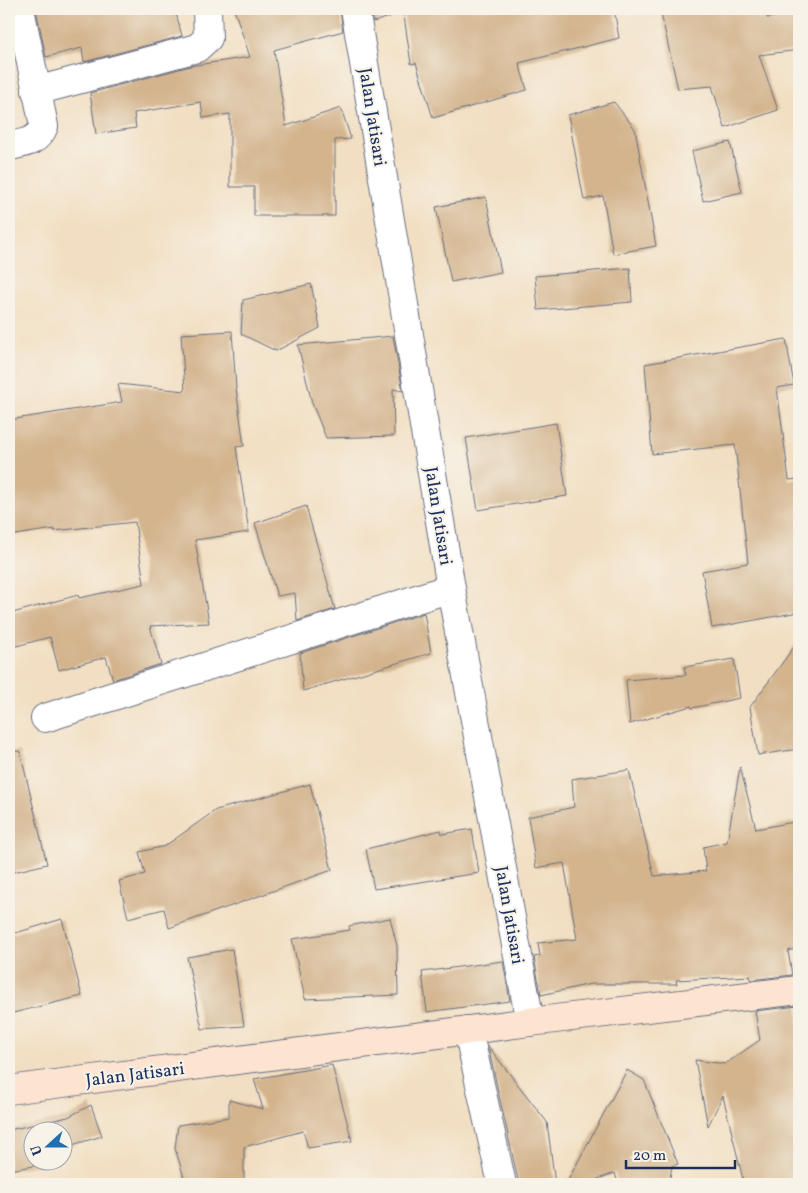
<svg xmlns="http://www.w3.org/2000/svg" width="808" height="1193" viewBox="0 0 808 1193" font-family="Vollkorn,serif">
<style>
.building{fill:#d3b48d}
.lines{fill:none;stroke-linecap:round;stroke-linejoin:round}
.street-casing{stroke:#666d81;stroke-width:30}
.secondary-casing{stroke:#666d81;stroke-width:30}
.street{stroke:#fff;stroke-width:28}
.secondary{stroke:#fde4d1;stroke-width:28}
.labels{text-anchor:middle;stroke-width:4;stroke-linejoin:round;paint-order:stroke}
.street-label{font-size:18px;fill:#1b2f5e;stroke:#f7f3e8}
</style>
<rect width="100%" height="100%" fill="#f7f3e8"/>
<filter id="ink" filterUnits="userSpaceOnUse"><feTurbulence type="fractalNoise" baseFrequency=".02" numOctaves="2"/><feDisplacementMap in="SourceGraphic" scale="10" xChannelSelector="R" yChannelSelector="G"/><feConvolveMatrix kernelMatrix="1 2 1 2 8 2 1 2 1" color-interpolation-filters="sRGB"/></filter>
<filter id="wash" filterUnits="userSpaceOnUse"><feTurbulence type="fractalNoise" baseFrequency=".0096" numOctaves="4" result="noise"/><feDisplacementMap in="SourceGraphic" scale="20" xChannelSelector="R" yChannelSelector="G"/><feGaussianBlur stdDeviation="1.12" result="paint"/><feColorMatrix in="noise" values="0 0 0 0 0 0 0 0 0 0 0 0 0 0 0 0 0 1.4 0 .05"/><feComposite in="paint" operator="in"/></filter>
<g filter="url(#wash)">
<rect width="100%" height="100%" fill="#f2dfc3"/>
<g id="blocks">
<g class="building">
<path d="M36,9h139l7,27 -98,26 -2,-14 -36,9z"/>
<path d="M234,9h106l3,22 -69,19 12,76 55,-18 10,31 -16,1v76h-81v-29h-24v-73l-27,4 -2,-16 -67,11 2,15 -40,6 -6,-41 100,-27 60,-9z"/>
<path d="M371,9h18l1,8 -17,5z"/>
<path d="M403,9h211l5,29 -100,25 8,27 -94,28 -17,-55 -5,1z"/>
<path d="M660,9h107v9l32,-5v37l-40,5 19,55 -53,18 -13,-42 -34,3z"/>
<path d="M614,102l21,27 21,117 -43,8 -10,-58 -19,4 -16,-85z"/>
<path d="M730,142l12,50 -39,9 -11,-50z"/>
<path d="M486,197l15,75 -50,10 -15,-75z"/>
<path d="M630,268l2,34 -94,8 -3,-34z"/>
<path d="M311,284l9,44 -44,23 -35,-17 2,-34z"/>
<path d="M232,331l4,57 8,58 -8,1 13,85 -54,8 14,83 -59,3 11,38 -48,16 -7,-23 -47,13 -9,-33 -41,11v-34l69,-19 1,3 65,-14 -9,-62 -81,9v-2l-45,7v-116l113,-18 -4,-18 67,7 -4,-57z"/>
<path d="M393,336l10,55 -10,-2 1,47 -68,2 -14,-35 -14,-58z"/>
<path d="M786,339l8,46 -17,3 12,92 10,-1v133l-87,16 -10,-57 46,-8 -13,-118 -83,9 -7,-90z"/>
<path d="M556,423l11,73 -89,14 -12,-72z"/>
<path d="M306,506l29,103 -38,12 -2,-28 -18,3 -22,-73z"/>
<path d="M424,613l7,40 -128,38 -3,-38z"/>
<path d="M799,640v109l-41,6 -8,-48z"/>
<path d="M734,659l6,39 -48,10 -1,-2 -61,18 -4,-44 60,-5 -2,-8z"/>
<path d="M20,751l27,113 -38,9v-121z"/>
<path d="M740,767l16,62 43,-8v127l-11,3 4,24 -41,5 -1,-4 -74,4 1,4h-86l-50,11 -7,-38 6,-1 -2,-13 39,-4 -13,-76 -28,5 -8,-51 46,-10 -2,-28 57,-9 25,106 52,-5 -3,-24 24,-5z"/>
<path d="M310,784l22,86 -163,58 -5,-19 -36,9 -9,-37 26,-7 -6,-22 26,-6 51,-36z"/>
<path d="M472,829l7,44 -105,16 -8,-40 75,-19 1,4z"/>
<path d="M390,918l7,28 1,49 -93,4 -13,-60 58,-9 -1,-4z"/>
<path d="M62,919l20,77 -73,18v-79z"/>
<path d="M232,949l12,77 -42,3 -15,-72z"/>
<path d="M503,961l7,40 -83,11 -5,-40z"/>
<path d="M798,1006l1,178h-55l-21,-88 -15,30 -13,-66 30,4 35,-24 -5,-29z"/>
<path d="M488,1046l59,76 8,62h-36z"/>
<path d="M332,1065l20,76 -44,7 -5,-17 -59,16v37h-58l-11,-36 3,-23 51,-8v-17l34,9 -9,-30z"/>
<path d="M627,1070l17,10 34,84 -6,2 -3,18h-51l-3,-11 -31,11h-18z"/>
<path d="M91,1105l11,31 -40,12v-18h-30v30h20l1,3 -44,7v-40l59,-13z"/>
</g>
</g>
</g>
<g filter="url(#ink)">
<use href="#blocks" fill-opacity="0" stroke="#666d81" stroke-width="1"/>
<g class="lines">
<g class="street-casing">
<g id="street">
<path d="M355,9l96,579 79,434"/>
<path d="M36,91l161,-43 11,-10 -1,-29"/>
<path d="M9,146c15,-3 29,-4 35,-20l-24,-117"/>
<path d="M45,718l406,-130"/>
<path d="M468,1030l34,154"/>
</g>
</g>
<g class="secondary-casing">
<path id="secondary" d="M9,1090l521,-68 269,-32"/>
</g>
<use href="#street" class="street"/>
<use href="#secondary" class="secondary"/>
</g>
</g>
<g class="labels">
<g class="street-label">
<text transform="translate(373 117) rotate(81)" y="6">Jalan Jatisari</text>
<text transform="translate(439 516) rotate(81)" y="6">Jalan Jatisari</text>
<text transform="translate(510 915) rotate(80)" y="6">Jalan Jatisari</text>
<text transform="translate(135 1074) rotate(-7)" y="6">Jalan Jatisari</text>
</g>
</g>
<rect width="808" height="1193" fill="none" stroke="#f7f3e8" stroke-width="30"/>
<g transform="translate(48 1146) rotate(249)"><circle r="24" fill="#f7f3e8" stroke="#9fa5b1"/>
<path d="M0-4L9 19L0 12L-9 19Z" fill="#1f6fb2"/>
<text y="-8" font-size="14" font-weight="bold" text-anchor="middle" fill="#1b2f5e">U</text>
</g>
<path d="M626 1160v8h109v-8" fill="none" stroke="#1b2f5e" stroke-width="2.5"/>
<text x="633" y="1160" font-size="15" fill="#1b2f5e" stroke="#f7f3e8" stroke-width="4" paint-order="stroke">20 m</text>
</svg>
